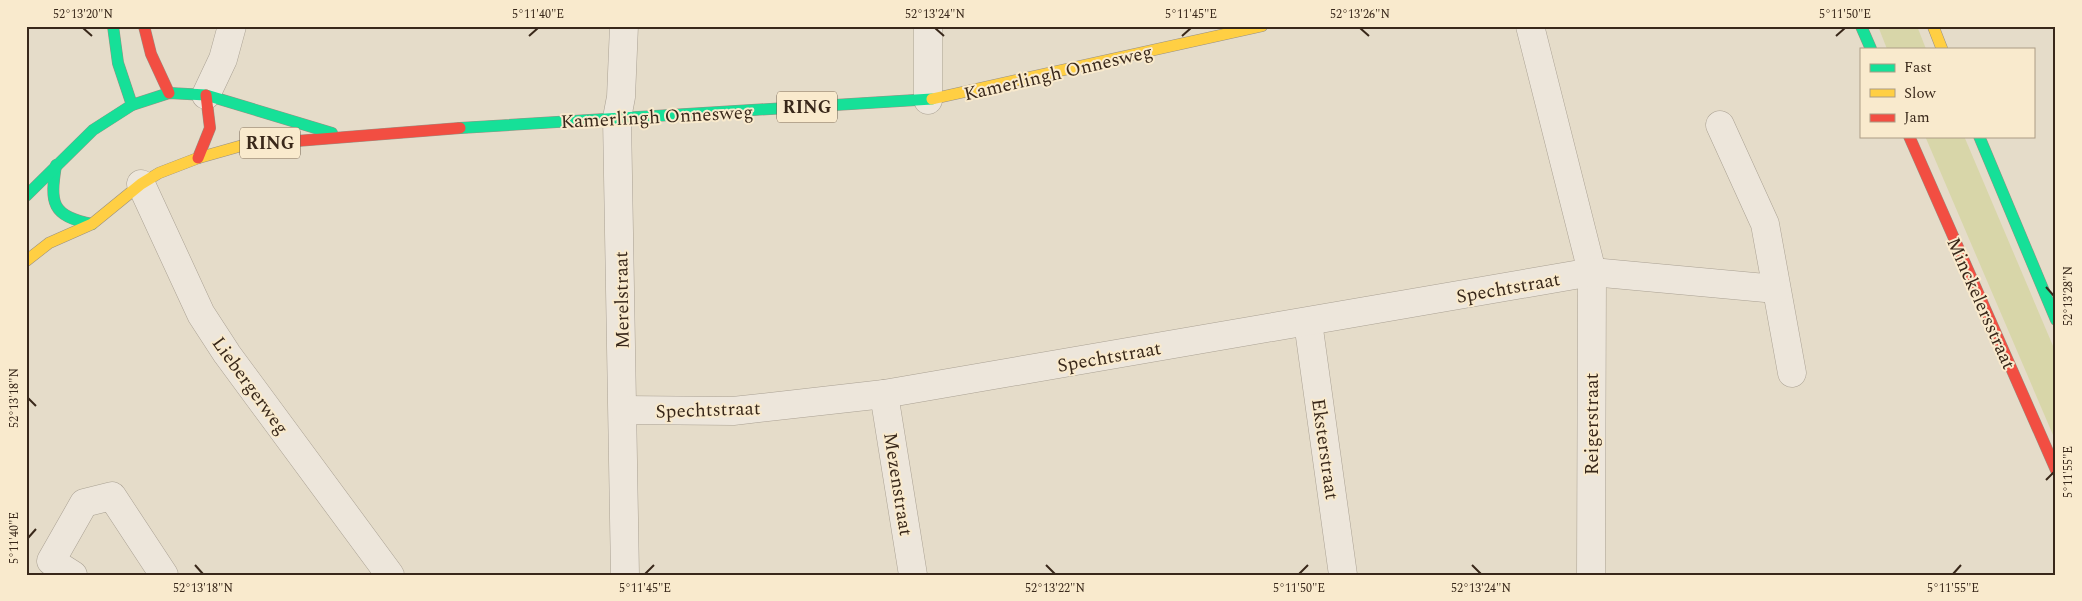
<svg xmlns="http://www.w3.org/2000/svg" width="2082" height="601" viewBox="0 0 2082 601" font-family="Spectral,serif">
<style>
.green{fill:#d8d6a9}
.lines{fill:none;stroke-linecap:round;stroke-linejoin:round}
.street-casing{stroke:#aaa193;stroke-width:29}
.fast-casing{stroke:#999083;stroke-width:12}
.slow-casing{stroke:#999083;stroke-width:12}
.jam-casing{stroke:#999083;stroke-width:12}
.street{stroke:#ede6db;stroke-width:28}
.fast{stroke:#16e098;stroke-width:11}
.slow{stroke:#ffcf43;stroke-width:11}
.jam{stroke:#f24e42;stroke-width:11}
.ticks{fill:none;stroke:#39281a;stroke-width:2}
.labels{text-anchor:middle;stroke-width:4;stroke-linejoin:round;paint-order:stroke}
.shield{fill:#f9eacd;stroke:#736250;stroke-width:1}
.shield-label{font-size:18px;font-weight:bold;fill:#39281a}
.street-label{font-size:19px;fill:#39281a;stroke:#f9eacd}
.neatline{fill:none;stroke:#39281a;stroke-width:2}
.ticks-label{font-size:12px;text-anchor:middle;fill:#39281a}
</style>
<rect width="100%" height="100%" fill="#e5dcc9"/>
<g class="green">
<path d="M1878,26h39l9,23h-39z"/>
<path d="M1925,136h39l92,217v89z"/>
</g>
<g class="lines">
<g class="street-casing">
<g id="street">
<path d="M624,26l-3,71 -4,21 8,457"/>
<path d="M928,26v74"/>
<path d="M1530,26l62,246 -1,303"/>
<path d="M206,95l17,-36 9,-33"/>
<path d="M1720,125l45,99 27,149"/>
<path d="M141,184l60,130 26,40 163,221"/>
<path d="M1308,322l35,253"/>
<path d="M884,394l29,181"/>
<path d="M623,410l110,1 151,-17 708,-122 184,17"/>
<path d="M73,575l-22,-14 33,-58 28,-7 52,79"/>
</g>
</g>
<g class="fast-casing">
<g id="fast">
<path d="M113,26l5,37 14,42"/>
<path d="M1861,26l10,23"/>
<path d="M460,128l472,-29"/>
<path d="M1979,136l77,184"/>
<path d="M56,165c-6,38 -5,51 36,59"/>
<path d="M26,196l67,-66 39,-25 37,-12 37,2 126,38"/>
</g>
</g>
<g class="slow-casing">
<g id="slow">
<path d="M1933,26l9,23"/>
<path d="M932,99l330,-73"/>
<path d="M26,261l23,-18 43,-19 49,-40 18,-11 39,-15 46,-13 40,-3"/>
</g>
</g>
<g class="jam-casing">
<g id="jam">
<path d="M144,26l7,28 18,39"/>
<path d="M1909,136l147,334"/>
<path d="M284,142l176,-14"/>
<path d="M198,158l12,-30 -4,-33"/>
</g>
</g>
<use href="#street" class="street"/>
<use href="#fast" class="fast"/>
<use href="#slow" class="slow"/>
<use href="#jam" class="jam"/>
</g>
<path class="ticks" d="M83,28l9,8M935,28l9,8M1360,28l9,8M529,36l9,-8M1182,36l9,-8M1836,36l9,-8M2046,287l8,9M28,398l8,8M2046,480l8,-8M28,538l8,-9M195,565l8,9M1046,565l9,9M1472,565l9,9M645,574l9,-9M1299,574l9,-9M1953,574l8,-9"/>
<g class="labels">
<g class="shield">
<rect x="777" y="91.5" width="60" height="31" rx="4"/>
<rect x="240" y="127.5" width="60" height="31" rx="4"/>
</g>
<g class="shield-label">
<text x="807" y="113">RING</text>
<text x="270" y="149">RING</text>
</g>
<g class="street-label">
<text transform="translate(1058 72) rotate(-13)" y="7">Kamerlingh Onnesweg</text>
<text transform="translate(657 116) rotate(-3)" y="7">Kamerlingh Onnesweg</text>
<text transform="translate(1508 287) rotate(-10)" y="7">Spechtstraat</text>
<text transform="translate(621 300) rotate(-91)" y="7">Merelstraat</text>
<text transform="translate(1982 303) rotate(66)" y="7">Minckelersstraat</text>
<text transform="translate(1109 356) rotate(-10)" y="7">Spechtstraat</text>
<text transform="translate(251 385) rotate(54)" y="7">Liebergerweg</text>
<text transform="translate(708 409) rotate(-2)" y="7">Spechtstraat</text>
<text transform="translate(1591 424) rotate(-90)" y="7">Reigerstraat</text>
<text transform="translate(1326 449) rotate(82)" y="7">Eksterstraat</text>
<text transform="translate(899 484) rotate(81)" y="7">Mezenstraat</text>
</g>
</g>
<rect width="2082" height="601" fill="none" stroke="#f9eacd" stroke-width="55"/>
<rect x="1860" y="48" width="175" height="90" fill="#f9eacd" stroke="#ac9c85"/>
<rect x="1870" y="64" width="25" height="8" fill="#16e098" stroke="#ac9c85"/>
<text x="1904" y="72" font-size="15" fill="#39281a">Fast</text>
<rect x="1870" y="89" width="25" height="8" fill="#ffcf43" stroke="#ac9c85"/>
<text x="1904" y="98" font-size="15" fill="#39281a">Slow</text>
<rect x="1870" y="114" width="25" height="8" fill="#f24e42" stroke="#ac9c85"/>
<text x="1904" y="122" font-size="15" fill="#39281a">Jam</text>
<rect x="28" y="28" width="2026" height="546" class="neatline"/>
<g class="ticks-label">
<text x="83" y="18">52°13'20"N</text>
<text x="538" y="18">5°11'40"E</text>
<text x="935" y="18">52°13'24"N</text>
<text x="1191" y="18">5°11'45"E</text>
<text x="1360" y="18">52°13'26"N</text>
<text x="1845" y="18">5°11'50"E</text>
<text transform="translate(2068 296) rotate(-90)" y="4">52°13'28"N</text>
<text transform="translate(14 398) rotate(-90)" y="4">52°13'18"N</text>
<text transform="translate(2068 472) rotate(-90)" y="4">5°11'55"E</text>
<text transform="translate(14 538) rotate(-90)" y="4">5°11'40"E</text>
<text x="203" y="592">52°13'18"N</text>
<text x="645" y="592">5°11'45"E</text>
<text x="1055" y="592">52°13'22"N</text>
<text x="1299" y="592">5°11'50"E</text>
<text x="1481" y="592">52°13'24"N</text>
<text x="1953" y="592">5°11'55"E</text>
</g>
</svg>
